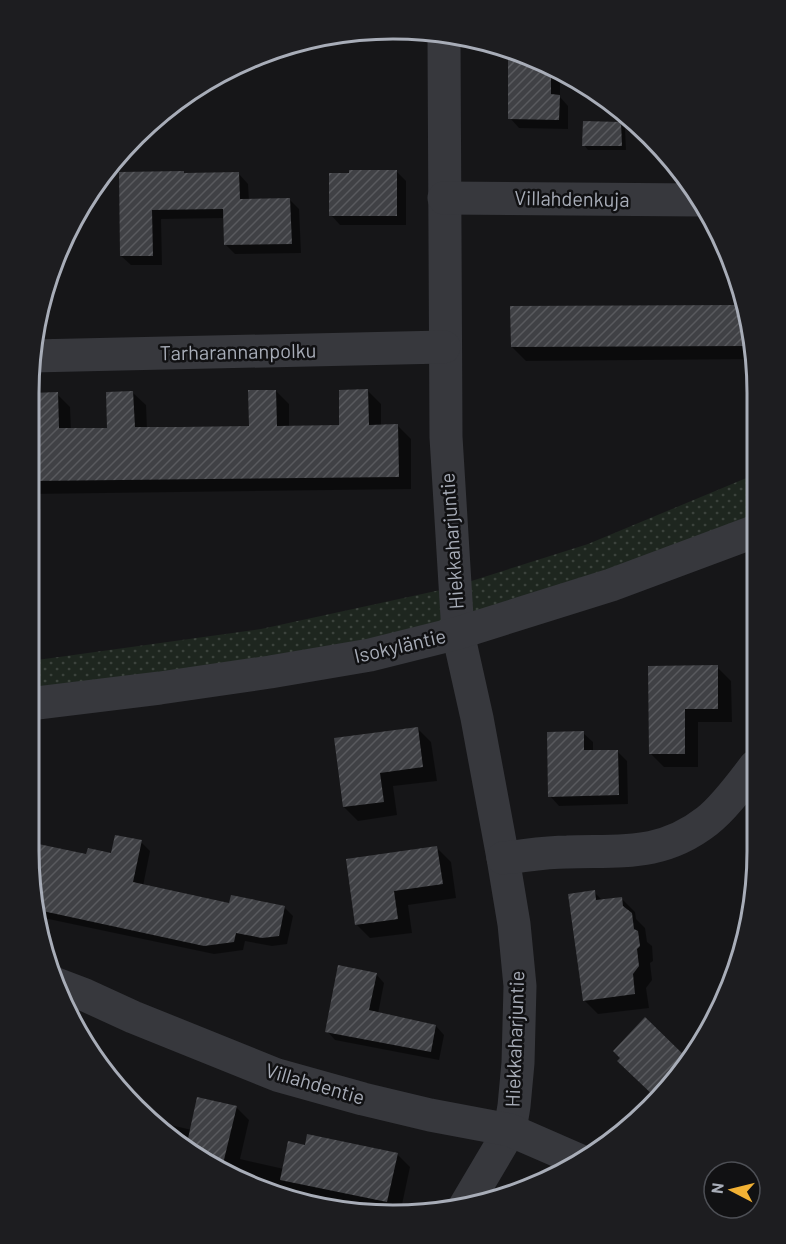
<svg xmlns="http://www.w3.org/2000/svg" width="786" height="1244" viewBox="0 0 786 1244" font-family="Barlow,sans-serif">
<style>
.grass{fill:url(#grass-dots)}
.shadow{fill:#0007}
.building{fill:url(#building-hatch)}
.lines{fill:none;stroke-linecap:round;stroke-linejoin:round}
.minor{stroke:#37383d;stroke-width:33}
.tertiary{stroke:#37383d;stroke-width:33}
.labels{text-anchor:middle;stroke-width:5;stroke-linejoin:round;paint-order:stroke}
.street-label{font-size:20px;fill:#a8adb8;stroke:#111113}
.rim{fill:none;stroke:#a8adb8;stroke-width:3}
</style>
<defs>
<pattern id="grass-dots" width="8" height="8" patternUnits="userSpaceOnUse" patternTransform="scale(1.5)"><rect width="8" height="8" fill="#1e261f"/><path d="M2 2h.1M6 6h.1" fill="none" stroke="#3c433d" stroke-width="1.8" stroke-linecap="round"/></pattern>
<pattern id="building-hatch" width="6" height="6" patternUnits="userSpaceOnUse" patternTransform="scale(1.5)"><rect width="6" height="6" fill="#404145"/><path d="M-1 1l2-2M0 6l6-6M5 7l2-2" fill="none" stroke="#595a5e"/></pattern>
</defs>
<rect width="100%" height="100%" fill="#161618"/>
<g class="grass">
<path d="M756,474v43l-287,102 -4,-36 123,-39z"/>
<path d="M445,589l2,34 -79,20 -339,50 1,-32 231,-32z"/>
</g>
<g class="shadow">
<path d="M510,52l50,25v20l8,9v23l-49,-1 -9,-10z"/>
<path d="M621,123l4,5 1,22h-38l-4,-5z"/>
<path d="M396,171l10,10v44h-66l-9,-10z"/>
<path d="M121,173h63l2,2 53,-1 9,10 1,17 41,-1 9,9 2,44 -66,1 -10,-10v-26l-64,1 1,46h-31l-10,-9z"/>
<path d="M78,216v9h-5z"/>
<path d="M740,306l14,53 -228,2 -14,-14v-39z"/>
<path d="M276,391l13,13v23l51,-1 28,-35 13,13v22h17l13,13v50l-380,5v-64l26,-36 13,13 1,23 37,-1 25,-36 13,12 1,24 103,-2z"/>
<path d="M717,667l14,14 1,41h-34v45h-34l-14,-14z"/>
<path d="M417,728l14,14 6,39 -44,5 4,29 -39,6 -14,-14z"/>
<path d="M583,733l10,9v10l24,-1 10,10 1,43 -69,2 -9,-10z"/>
<path d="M141,842l9,9 -7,35 87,19 54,2 9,9 -6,28 -15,2 -27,-5 -2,9 -29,4 -175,-37 -11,-66 1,-8 59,13 24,-1z"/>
<path d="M437,848l14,14 5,36 -48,7 4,28 -42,5 -14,-14z"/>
<path d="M754,887v12l-6,-6z"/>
<path d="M594,892l9,9 18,-3 14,14 1,7 9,9 2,14 5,4 1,15 -3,2 2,17 -6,8 3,20 -51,6 -14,-14z"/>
<path d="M376,974l8,9 -6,31 58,12 8,9 -5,25 -104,-20 -8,-9z"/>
<path d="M113,1078l8,2 12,12 -1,6z"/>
<path d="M236,1107l13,13 -9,39 44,10 23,-22 90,7 13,13 -10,47 -89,-19 -1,7 -34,-6 -105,-56 -18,-19 39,9z"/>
</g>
<g class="building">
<path d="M508,51l43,21v22l9,1 -1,25 -51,-1z"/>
<path d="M583,121l38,1 1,24h-40z"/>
<path d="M349,170h48v46h-68v-43h20z"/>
<path d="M184,171v2l55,-1 1,27 50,-1 2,46 -68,1 -1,-36 -71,1 1,46h-33l-1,-84z"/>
<path d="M739,305l11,41 -239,1 -1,-41z"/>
<path d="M368,389l1,36 29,-1 1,53 -368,4v-88l27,-1 1,36h48l-1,-36 27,-1 2,36h46l68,-1 -1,-36h28l1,36 62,-1v-35z"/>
<path d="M718,665v44h-33v45h-36l-1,-88z"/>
<path d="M418,727l5,40 -43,6 4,29 -41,5 -9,-69z"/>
<path d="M584,731v19h34l1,45 -71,2 -1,-65z"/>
<path d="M115,835l27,5 -9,42 96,21 2,-8 54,11 -6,30 -17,2 -26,-5 -2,9 -30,4 -166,-36 -10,-59 1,-9 57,12 2,-6 23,5z"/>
<path d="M437,846l6,38 -49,7 4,28 -43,6 -9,-66z"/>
<path d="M595,890l1,10 26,-3 1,9 9,7 2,16 4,2 2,15 -3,3 2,17 -6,8 2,20 -52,7 -15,-107z"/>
<path d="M338,965l39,8 -8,37 67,15 -5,27 -106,-20z"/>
<path d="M645,1017l44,43 -7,13 -26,25 -39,-37 3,-3 -7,-7z"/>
<path d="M197,1097l40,9 -15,62 -36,-20z"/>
<path d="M307,1134l91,19 -11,49 -107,-22 8,-39 17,4z"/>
</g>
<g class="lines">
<g class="minor">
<path d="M444,38l2,399 12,196 19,85 26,140 11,66 6,62 -2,77 -4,43 -4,24 -45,76"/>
<path d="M444,198l256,2"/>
<path d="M32,356l412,-9"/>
<path d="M503,858c21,-2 42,-6 64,-6 53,-2 94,5 140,-31 17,-13 35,-38 48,-55"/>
<path d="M56,984l29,11 48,22 144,58 86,24 67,16 80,15 71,31"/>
</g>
<path class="tertiary" d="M29,704l131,-16 110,-16 100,-17 88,-22 153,-48 145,-54"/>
</g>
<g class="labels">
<g class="street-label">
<text transform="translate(572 199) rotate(1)" y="7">Villahdenkuja</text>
<text transform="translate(238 352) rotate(-1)" y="7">Tarharannanpolku</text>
<text transform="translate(452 541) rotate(-94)" y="7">Hiekkaharjuntie</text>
<text transform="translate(400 646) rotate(-13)" y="7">Isokyläntie</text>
<text transform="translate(515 1039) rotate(-88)" y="7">Hiekkaharjuntie</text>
<text transform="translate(315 1084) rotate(16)" y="7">Villahdentie</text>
</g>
</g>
<path d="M0 0H786V1244H0ZM393 39H393A354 354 0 0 1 747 393V851A354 354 0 0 1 393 1205H393A354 354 0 0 1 39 851V393A354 354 0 0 1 393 39Z" fill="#1d1d20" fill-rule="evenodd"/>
<path class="rim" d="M393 39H393A354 354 0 0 1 747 393V851A354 354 0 0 1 393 1205H393A354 354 0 0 1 39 851V393A354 354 0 0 1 393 39Z"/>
<g transform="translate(732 1190) rotate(277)"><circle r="28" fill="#111113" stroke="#4d4f55" stroke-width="1.5"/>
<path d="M0-4.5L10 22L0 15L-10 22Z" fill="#f2b134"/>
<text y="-9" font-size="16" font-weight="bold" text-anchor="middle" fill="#a8adb8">N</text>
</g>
</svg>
